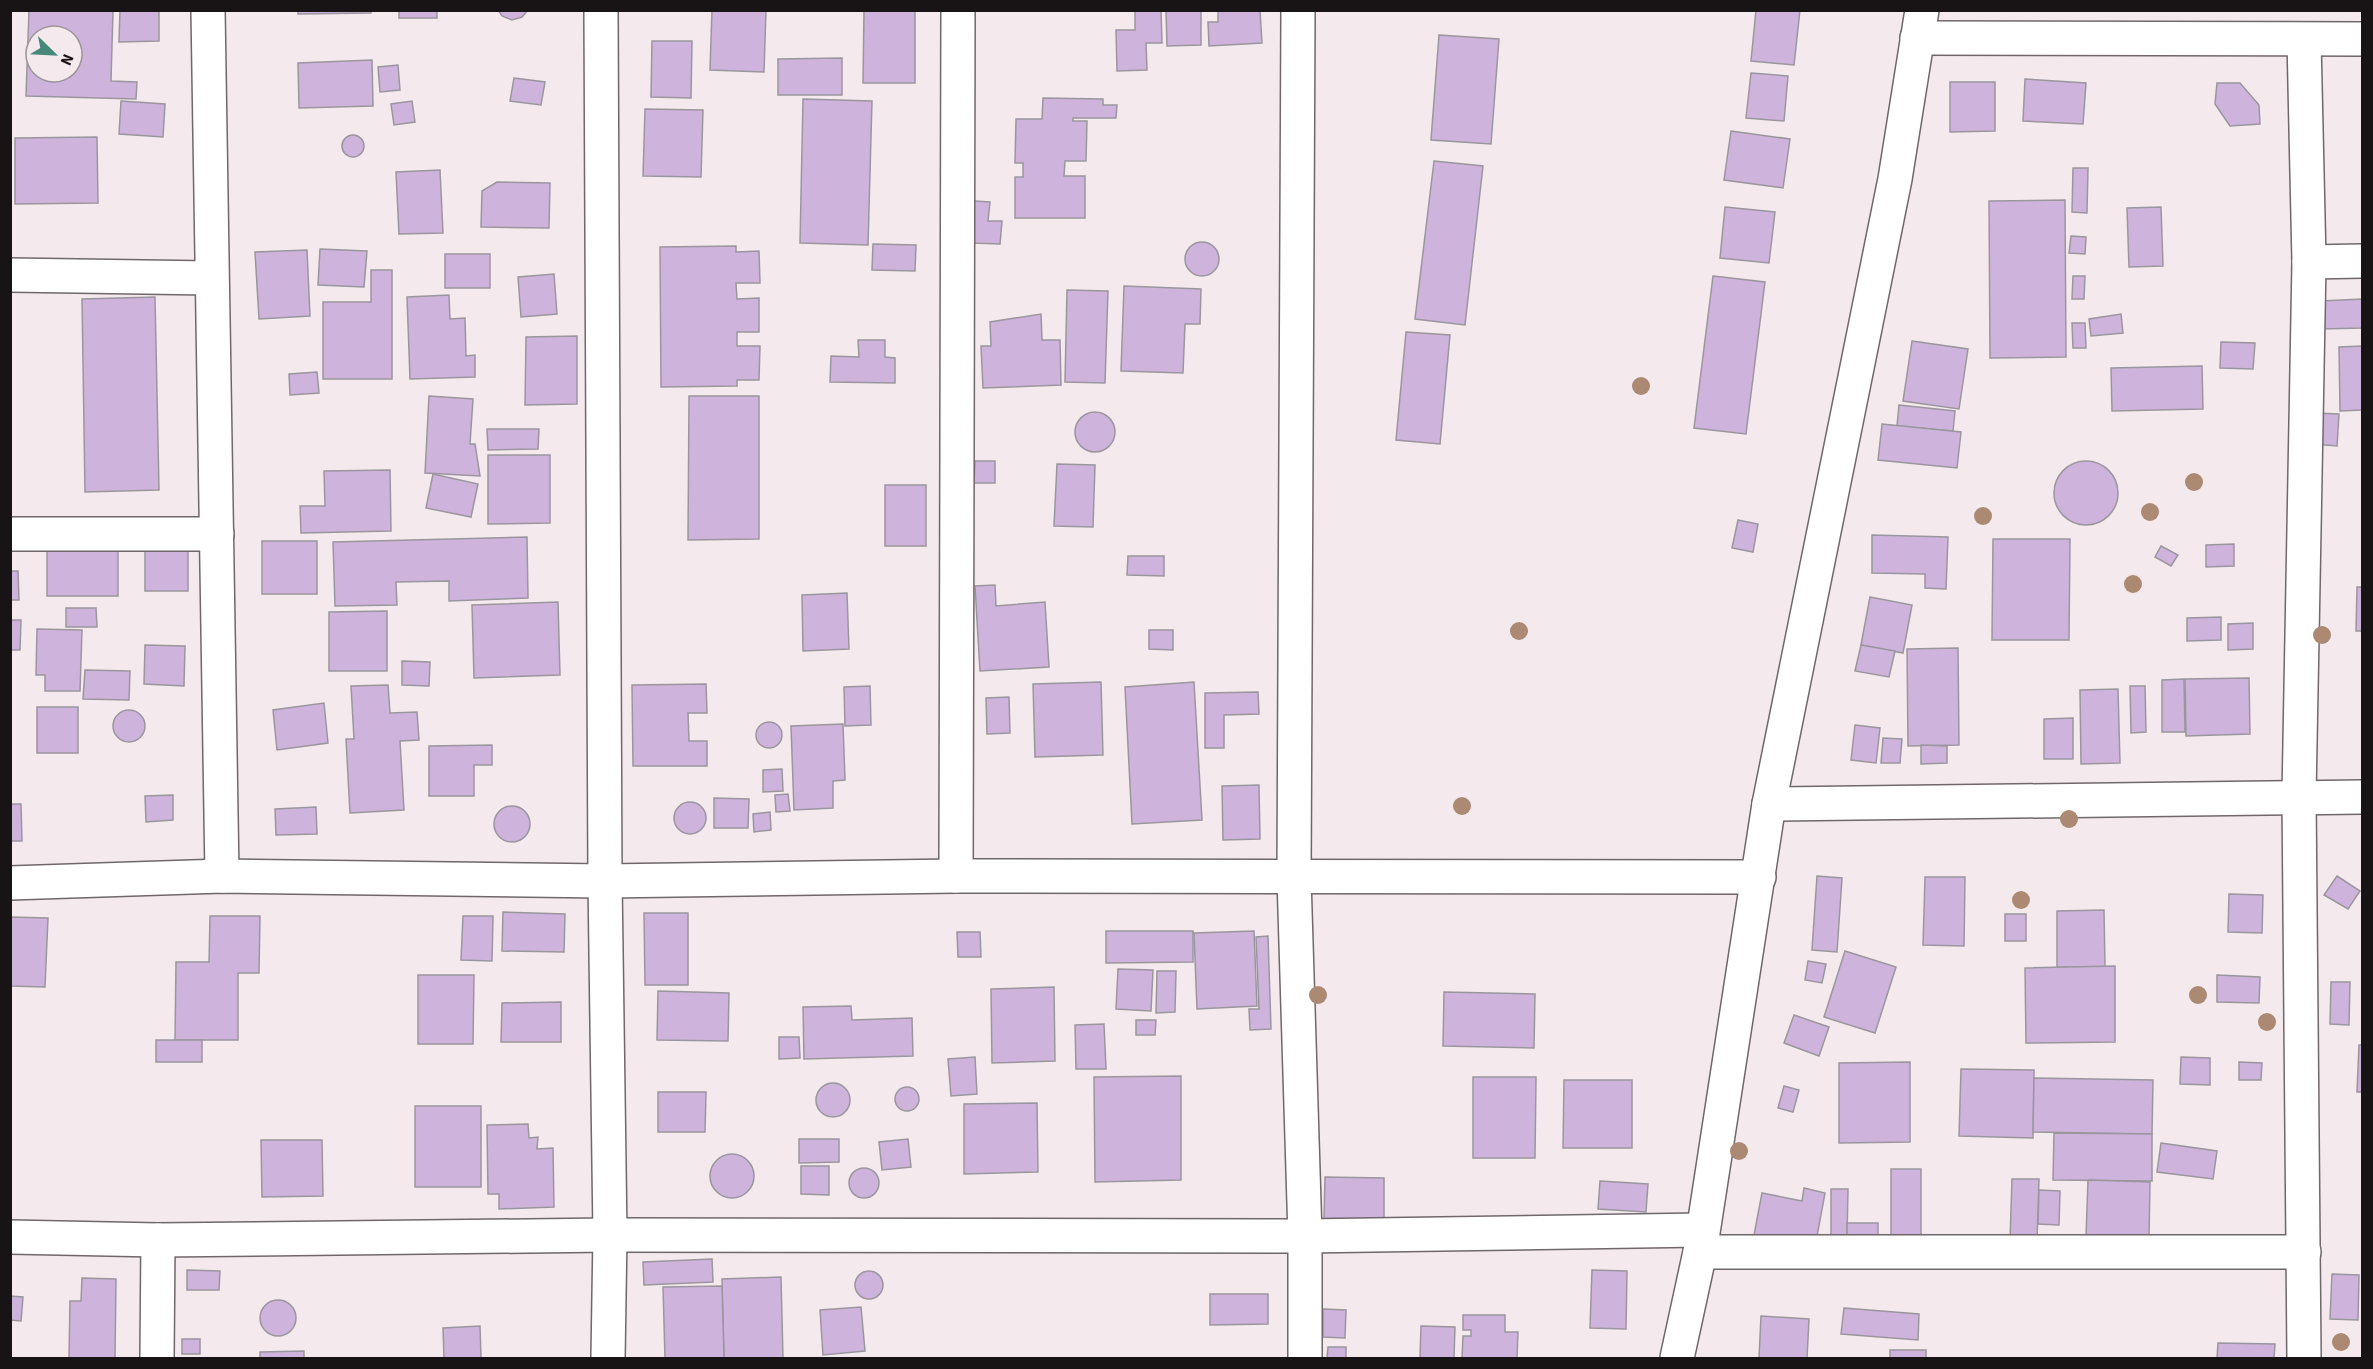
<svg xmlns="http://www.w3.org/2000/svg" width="2373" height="1369" viewBox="0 0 2373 1369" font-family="'Source Sans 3',sans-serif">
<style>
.building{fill:#ceb4dd;stroke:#9b969d;stroke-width:1.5;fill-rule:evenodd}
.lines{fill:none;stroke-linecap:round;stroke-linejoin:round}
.minor-casing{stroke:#6f676b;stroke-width:36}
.minor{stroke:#fff;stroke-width:33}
.tree{fill:#ab8973}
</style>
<rect width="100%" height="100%" fill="#f4eaee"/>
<g class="building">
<path d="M29,10h84l-2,71 26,1 -1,17 -110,-3zM36,36h36v36h-36z"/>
<path d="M120,10h39v31l-40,1z"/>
<path d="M298,10h73v3l-73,1z"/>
<rect x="399" y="10" width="38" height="8"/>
<path d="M498,10h30l-6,7 -10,3 -10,-4z"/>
<path d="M712,10h54l-2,62 -54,-2z"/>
<path d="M1135,10h26l1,33h-16l1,27 -30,1 -1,-41h19z"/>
<path d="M1166,10h35v35l-34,1z"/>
<path d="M1218,10h42l2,33 -53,3 -1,-24h10z"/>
<path d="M1756,10h44l-6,55 -43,-4z"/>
<path d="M864,11h51v72h-52z"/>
<path d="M1439,35l60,4 -8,105 -60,-4z"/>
<path d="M652,41h40l-1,57 -40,-1z"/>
<path d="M842,58v37h-64v-36z"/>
<path d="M372,60l1,46 -74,2 -1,-45z"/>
<path d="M398,65l2,25 -20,2 -2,-25z"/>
<path d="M1751,73l37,3 -4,45 -38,-3z"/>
<path d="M514,78l31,4 -4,23 -31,-4z"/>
<path d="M2025,79l61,4 -3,41 -60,-3z"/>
<path d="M1950,82h45v49l-45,1z"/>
<path d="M2217,83h23l19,22 1,19 -30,2 -15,-22z"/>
<path d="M1043,98l60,1v6h14l-1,13h-43v3h14l-1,40h-21l-1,15h21v42h-70v-41h8v-14h-8l1,-44h26z"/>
<path d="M803,99l69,2 -4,144 -68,-2z"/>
<path d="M121,101l44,3 -2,33 -44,-3z"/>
<path d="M412,101l3,21 -21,3 -3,-21z"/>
<path d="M645,109l58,1 -2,67 -58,-1z"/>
<path d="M1731,131l59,8 -7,49 -59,-8z"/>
<circle cx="353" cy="146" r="11"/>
<path d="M97,137l1,66 -83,1v-66z"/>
<path d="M1434,161l49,5 -18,159 -50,-6z"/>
<path d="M2073,168h15l-1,45 -15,-1z"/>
<path d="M440,170l3,63 -44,1 -3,-62z"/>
<path d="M497,182l53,1 -1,45 -68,-1 1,-36z"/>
<path d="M2065,200l1,157 -76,1 -1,-157z"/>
<path d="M974,201l16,1 -2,19h14l-2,23 -29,-1z"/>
<path d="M1725,207l50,5 -6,51 -49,-5z"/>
<path d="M2161,207l2,59 -34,1 -2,-59z"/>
<path d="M2071,236l15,1 -1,17 -16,-1z"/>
<circle cx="1202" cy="259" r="17"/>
<path d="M873,244l43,1 -1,26 -43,-1z"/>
<path d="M736,246v6l23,-1 1,32h-24l1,16 22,-1v34h-22v14h23l-1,34h-22v6l-76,1 -1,-140z"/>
<path d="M320,249l47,2 -3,36 -46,-2z"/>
<path d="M307,250l3,66 -51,3 -4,-67z"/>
<rect x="445" y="254" width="45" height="34"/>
<path d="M371,270h21v109h-69v-77h48z"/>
<path d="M554,274l3,40 -36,3 -3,-40z"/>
<path d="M1713,276l52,6 -19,152 -52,-6z"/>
<path d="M2073,276h12l-1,23h-12z"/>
<path d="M1124,286l77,3 -1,35h-15l-2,49 -62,-2z"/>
<path d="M1067,290l41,1 -3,92 -40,-1z"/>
<path d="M449,295l1,24 15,-1 1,38 9,-1v22l-65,2 -3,-82z"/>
<path d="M155,297l4,193 -74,2 -3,-193z"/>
<path d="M2362,299v29l-41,1v-28z"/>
<path d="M1041,314l1,26h18l1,45 -78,3 -2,-42h10l-1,-24z"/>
<path d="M2121,314l2,19 -32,3 -2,-17z"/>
<path d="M2072,323h13l1,25h-13z"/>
<path d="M1406,332l44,3 -10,109 -44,-4z"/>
<path d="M577,336v68l-52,1 1,-68z"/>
<path d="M858,340h27v17l10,1v25l-65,-1 1,-26 28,1z"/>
<path d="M1912,341l56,8 -9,60 -56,-8z"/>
<path d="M2221,342l34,1 -2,26 -33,-1z"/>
<path d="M2362,346v64l-22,1 -1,-64z"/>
<path d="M2202,366l1,43 -91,2 -1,-43z"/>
<path d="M317,372l2,21 -29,2 -1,-21z"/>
<path d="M429,396l44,3 -3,45h5l5,32 -55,-3z"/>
<path d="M689,396h70v143l-71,1z"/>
<path d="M1899,405l56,6 -2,20 -56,-5z"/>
<circle cx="1095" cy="432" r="20"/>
<path d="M2315,413l24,1 -2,32 -25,-2z"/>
<path d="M1882,424l79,8 -4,36 -79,-8z"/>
<path d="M487,429h52l-1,20 -50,1z"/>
<path d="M488,455h62v68l-62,1z"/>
<circle cx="2086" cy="493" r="32"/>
<path d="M975,461h20v22h-21z"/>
<path d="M1057,464l38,1 -2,62 -39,-1z"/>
<path d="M390,470l1,61 -90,2 -1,-27h25l-1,-35z"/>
<path d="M433,474l45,10 -7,33 -45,-9z"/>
<rect x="885" y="485" width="41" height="61"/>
<path d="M1738,520l20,4 -5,28 -21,-4z"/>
<path d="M1872,535l76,2 -2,52 -21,-1v-14l-53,-1z"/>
<path d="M527,537l1,61 -79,3v-20l-53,1 1,23 -62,1 -2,-64z"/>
<path d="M1993,539h77l-1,101h-77z"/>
<rect x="262" y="541" width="55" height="53"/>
<path d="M2234,544v22l-28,1v-22z"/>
<path d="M2161,546l17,9 -7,11 -16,-9z"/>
<rect x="47" y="549" width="71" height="47"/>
<rect x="145" y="550" width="43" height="41"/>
<path d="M1128,556h36v20l-37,-1z"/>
<path d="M10,571h8l1,29h-9z"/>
<path d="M995,585l1,21 49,-4 4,65 -69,4 -5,-85z"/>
<path d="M2357,587h5v44h-6z"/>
<path d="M847,593l2,56 -46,2 -1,-56z"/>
<path d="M1870,597l42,8 -9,48 -42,-8z"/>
<path d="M558,602l2,73 -86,3 -2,-73z"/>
<path d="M66,608h30l1,19h-31z"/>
<path d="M387,611v60h-58v-59z"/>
<path d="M2221,617v23l-34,1v-23z"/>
<path d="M10,620h11l-1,30h-10z"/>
<path d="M2253,623v26l-25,1v-26z"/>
<path d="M37,629l45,1 -2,61h-35v-16h-9z"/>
<path d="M1149,630h24v20l-24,-1z"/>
<path d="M145,645l40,1 -1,40 -40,-2z"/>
<path d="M1861,645l34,6 -6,26 -34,-6z"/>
<path d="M1958,648l1,97 -51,1 -1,-97z"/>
<path d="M402,661l28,1 -1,24 -27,-1z"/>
<path d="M85,670l45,1 -1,29 -46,-1z"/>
<path d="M2249,678l1,56 -64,2 -1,-57z"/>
<path d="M2184,679l1,53h-23v-52z"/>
<path d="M1101,682l2,73 -68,2 -2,-73z"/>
<path d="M1194,682l8,138 -70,4 -7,-137z"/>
<path d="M706,684l1,29h-19l1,28h18v25h-74l-1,-81z"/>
<path d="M388,685l2,28 27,-1 2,28 -19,1 4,69 -54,3 -4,-74h8l-3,-53z"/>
<path d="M870,686l1,39 -26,1 -1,-39z"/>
<path d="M2130,686h15l1,46 -15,1z"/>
<path d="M2118,689l2,74 -39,1 -1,-74z"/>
<path d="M1258,692l1,22 -35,1v33h-19v-55z"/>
<path d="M1009,697l1,36 -23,1 -1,-36z"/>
<path d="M324,703l4,40 -51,7 -4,-40z"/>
<rect x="37" y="707" width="41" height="46"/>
<circle cx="129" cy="726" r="16"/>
<path d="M2073,718v41h-29v-40z"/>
<circle cx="769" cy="735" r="13"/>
<path d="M843,724l2,56 -12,1v27l-39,2 -3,-84z"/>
<path d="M1855,725l25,3 -4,35 -25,-3z"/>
<path d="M1883,738l19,1 -2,24h-19z"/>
<path d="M492,745v20h-18v31h-45v-50z"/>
<path d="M1921,745l26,1v17l-26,1z"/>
<path d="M782,769l1,22 -20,1v-22z"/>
<path d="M1259,785l1,54 -37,1 -1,-54z"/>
<path d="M788,794l2,17 -14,1 -1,-17z"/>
<path d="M173,795v25l-27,2 -1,-26z"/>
<path d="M714,798l35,1 -1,29h-34z"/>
<circle cx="690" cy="818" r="16"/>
<path d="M10,804h11l1,37h-12z"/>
<circle cx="512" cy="824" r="18"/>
<path d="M316,807l1,27 -41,1 -1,-26z"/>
<path d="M770,812l1,18 -17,2 -1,-18z"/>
<path d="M1817,876l25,2 -5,74 -25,-2z"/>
<path d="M2337,876l23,15 -12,18 -24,-14z"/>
<path d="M1925,877h40l-1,69 -41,-1z"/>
<path d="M2229,894l34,1 -1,38 -34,-1z"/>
<path d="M2104,910l1,57h-48v-56z"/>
<path d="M503,912l62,2 -1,38 -62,-1z"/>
<path d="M644,913h44v72h-43z"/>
<rect x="2005" y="914" width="21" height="27"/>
<path d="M210,916h50l-1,57h-21v67h-63l1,-78h33z"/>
<path d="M463,916h30l-1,45 -31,-1z"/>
<path d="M10,917l38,1 -3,69 -35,-1z"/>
<path d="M1106,931h87v31l-87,1z"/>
<path d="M1254,931l3,75 -60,3 -3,-76z"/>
<path d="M957,932h23l1,25h-23z"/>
<path d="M1268,936l3,93 -21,1 -1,-21h10l-3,-72z"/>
<path d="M1845,951l51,16 -21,66 -51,-16z"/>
<path d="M1808,961l18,3 -4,19 -17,-3z"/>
<path d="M2115,966v76l-89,1 -1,-75z"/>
<path d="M1118,969l35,1 -2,41 -35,-2z"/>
<path d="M1157,971h19l-1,41 -19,1z"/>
<path d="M418,975h56l-1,69h-55z"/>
<path d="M2217,975l43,2 -1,26 -42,-1z"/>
<path d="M2331,982h19l-1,43 -19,-1z"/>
<path d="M1054,987l1,74 -63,2 -1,-74z"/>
<path d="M658,991l71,2 -1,48 -71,-1z"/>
<path d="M1444,992l91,2 -1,54 -91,-2z"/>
<path d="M561,1002v40h-60l1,-39z"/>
<path d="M851,1006l1,14 60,-2 1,38 -109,3 -1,-52z"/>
<path d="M1794,1015l35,12 -10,29 -35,-13z"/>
<path d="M1136,1020h20l-1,15h-19z"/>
<path d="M1104,1024l2,45h-30l-1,-44z"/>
<path d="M779,1037h20l1,21 -21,1z"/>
<rect x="156" y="1040" width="46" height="22"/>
<path d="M2359,1045h3v47h-5z"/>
<path d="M975,1057l2,37 -26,2 -3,-37z"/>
<path d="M2181,1057l29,1v27l-30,-1z"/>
<path d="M1910,1062v80l-71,1v-80z"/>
<path d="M2239,1062l23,1 -1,17h-22z"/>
<path d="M1961,1069l73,1 -1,68 -74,-2z"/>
<path d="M1181,1076v104l-86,2 -1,-105z"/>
<path d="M1473,1077h63l-1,81h-62z"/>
<path d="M2034,1078l119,2 -1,54 -119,-2z"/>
<path d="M1564,1080h68v68h-69z"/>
<circle cx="833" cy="1100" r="17"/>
<path d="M1784,1086l15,4 -6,22 -15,-4z"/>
<circle cx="907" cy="1099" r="12"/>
<path d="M658,1092h48l-1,40h-47z"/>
<path d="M1037,1103l1,69 -74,2v-70z"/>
<rect x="415" y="1106" width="66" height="81"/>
<path d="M528,1124l1,14 9,-1 -1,12 16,-1 1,59 -55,2v-15h-11l-1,-69z"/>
<path d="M2054,1133l98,1v47l-99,-1z"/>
<path d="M799,1139h40v23l-40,1z"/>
<path d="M908,1139l3,28 -29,3 -3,-28z"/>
<path d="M261,1140h61l1,56 -61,1z"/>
<path d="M2161,1143l56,8 -4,28 -56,-7z"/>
<circle cx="732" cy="1176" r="22"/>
<path d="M801,1166h28v29l-28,-1z"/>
<circle cx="864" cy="1183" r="15"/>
<path d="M1891,1169h30v66l-30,1z"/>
<path d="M1325,1177l59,1v42l-60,-1z"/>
<path d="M2012,1179h27l-2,62h-27z"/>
<path d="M2088,1180l62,2 -1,56 -63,-1z"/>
<path d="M1600,1181l48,3 -2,28 -48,-3z"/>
<path d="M1804,1188l21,5 -10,54 -61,-12 8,-42 40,8z"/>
<path d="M1831,1189h17l-1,49 -16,1z"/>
<path d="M2039,1190l21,1 -1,34 -21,-1z"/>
<rect x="1847" y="1223" width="31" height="15"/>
<path d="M712,1259l1,23 -69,3 -1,-23z"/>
<path d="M187,1270l33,1 -1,19h-32z"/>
<path d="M1592,1270l35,1 -1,58 -36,-1z"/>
<circle cx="869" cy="1285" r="14"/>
<path d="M2332,1274l27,1 -1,45 -28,-1z"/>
<path d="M781,1277l2,81h-59l-2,-79z"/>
<path d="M82,1278l34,1 -1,79h-46l1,-57h11z"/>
<path d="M722,1286l2,72h-59l-2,-71z"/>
<path d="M1210,1294h58v30l-58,1z"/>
<path d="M10,1296l13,1 -2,24 -11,-1z"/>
<circle cx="278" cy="1318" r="18"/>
<path d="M861,1307l4,44 -42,4 -3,-45z"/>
<path d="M1844,1308l75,6 -1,26 -77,-6z"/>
<path d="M1323,1309l23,1 -1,28 -22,-1z"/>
<path d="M1463,1315h42v17h13l-1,26h-55l1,-22h8v-6h-8z"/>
<path d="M1761,1316l48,3 -2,39h-48z"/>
<path d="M480,1326l1,32h-37l-1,-30z"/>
<path d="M1421,1326l34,1 -1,31h-34z"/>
<rect x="182" y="1339" width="18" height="15"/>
<path d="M2218,1343l57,1 -1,14h-57z"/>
<path d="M1328,1347h18v11h-19z"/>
<rect x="1890" y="1350" width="36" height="8"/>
<path d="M304,1351v7h-44v-6z"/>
</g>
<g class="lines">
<g class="minor-casing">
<g id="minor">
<path d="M208,10l14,866"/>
<path d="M601,10l4,871 5,354 -2,123"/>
<path d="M1298,10l-4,868 11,358v122"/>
<path d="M1917,38l445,1"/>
<path d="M2309,262l53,-1"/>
<path d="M10,275l201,3"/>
<path d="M10,534h207"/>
<path d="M1769,804l593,-7"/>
<path d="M956,876l2,-866"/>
<path d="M10,883l212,-7 383,5 351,-5 803,1"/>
<path d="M10,1237l148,3 452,-5 695,1 397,-6"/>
<path d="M1700,1252h604"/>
<path d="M157,1358l1,-118"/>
<path d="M1677,1358l23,-106 69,-448 126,-625 27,-169"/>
<path d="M2304,1358l-5,-562 10,-534 -5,-222"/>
</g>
</g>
<use href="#minor" class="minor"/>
</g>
<g class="tree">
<circle cx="1641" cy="386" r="9"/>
<circle cx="2194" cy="482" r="9"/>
<circle cx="2150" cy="512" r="9"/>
<circle cx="1983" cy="516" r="9"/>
<circle cx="2133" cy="584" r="9"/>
<circle cx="1519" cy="631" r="9"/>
<circle cx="2322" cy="635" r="9"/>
<circle cx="1462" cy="806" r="9"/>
<circle cx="2069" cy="819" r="9"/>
<circle cx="2021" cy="900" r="9"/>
<circle cx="1318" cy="995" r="9"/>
<circle cx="2198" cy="995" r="9"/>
<circle cx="2267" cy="1022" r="9"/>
<circle cx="1739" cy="1151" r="9"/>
<circle cx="2341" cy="1342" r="9"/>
</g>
<rect width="2373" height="1369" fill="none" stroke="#181416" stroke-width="24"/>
<g transform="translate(54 54) rotate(114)"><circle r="28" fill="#f4eaee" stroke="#9c9498" stroke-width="1.5"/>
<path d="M0-4.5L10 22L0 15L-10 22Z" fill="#468879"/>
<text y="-9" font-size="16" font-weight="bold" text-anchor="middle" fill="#181416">N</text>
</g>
</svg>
